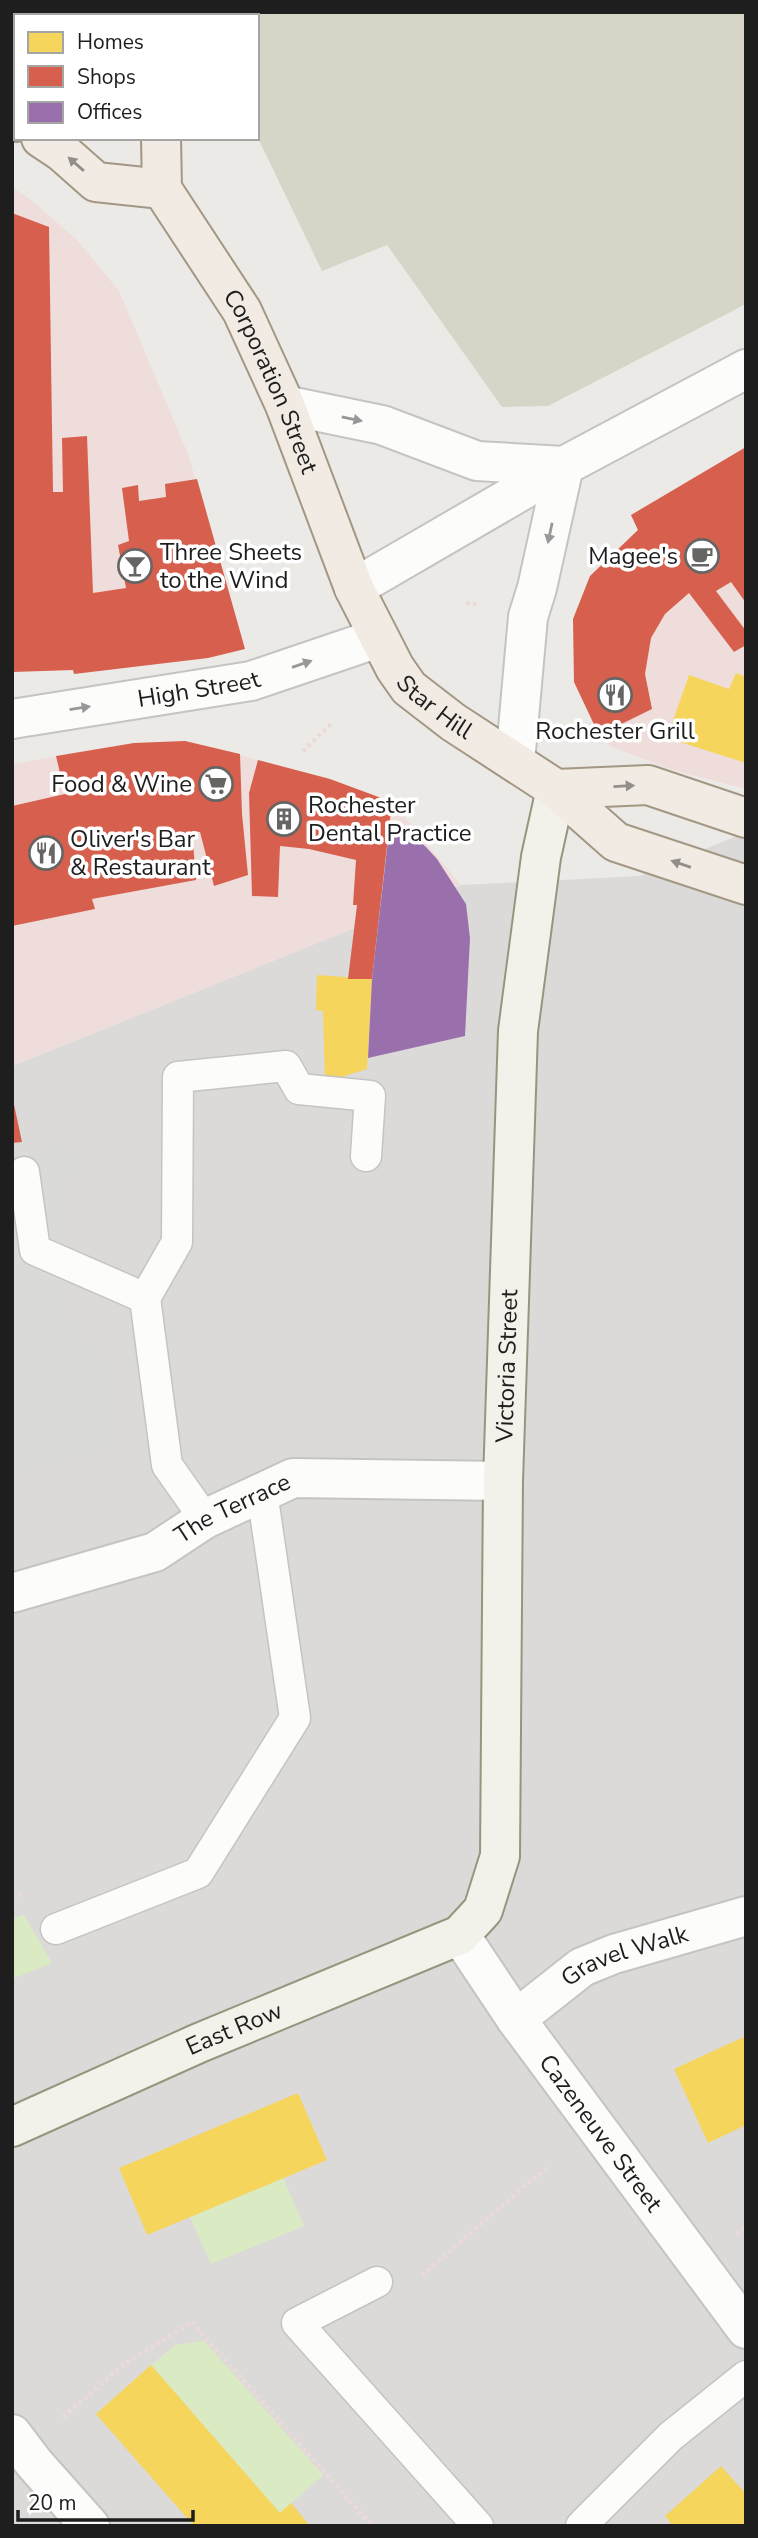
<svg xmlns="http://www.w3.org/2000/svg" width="758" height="2538" viewBox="0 0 758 2538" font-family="'Nunito Sans',sans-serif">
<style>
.residential{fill:#dbdad8}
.commercial{fill:#efdddb}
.religious{fill:#dadad8}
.construction{fill:#d6d5c8}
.grass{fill:#daebc4}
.homes{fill:#f6d55c}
.shops{fill:#d6604d}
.offices{fill:#9970ab}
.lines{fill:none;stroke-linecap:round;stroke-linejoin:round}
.service-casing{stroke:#c5c4c3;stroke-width:33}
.minor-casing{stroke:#c5c4c3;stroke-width:42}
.secondary-casing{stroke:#96967e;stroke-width:42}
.primary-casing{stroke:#a39783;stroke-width:42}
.path{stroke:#ebdad9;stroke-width:4.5;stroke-dasharray:3.5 3.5;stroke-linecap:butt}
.service{stroke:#fcfcfb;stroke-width:30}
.minor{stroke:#fcfcfb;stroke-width:38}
.secondary{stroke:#f3f2ea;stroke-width:38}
.primary{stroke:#f1ebe4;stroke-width:38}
.oneway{fill:#928f8b}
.oneway2{fill:#989898}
.labels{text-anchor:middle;stroke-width:7;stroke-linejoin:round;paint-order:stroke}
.street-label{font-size:24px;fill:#1e1e1e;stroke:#fff}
.poi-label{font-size:24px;fill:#1e1e1e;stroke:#fff;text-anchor:start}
</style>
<rect width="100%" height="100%" fill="#eceae7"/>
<path class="residential" d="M746,832v1694h-734v-1460l449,-181 179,-9z"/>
<g class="commercial">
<path d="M12,187l18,12 48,42 41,50 69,163 57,195 -37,9 -134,16 -1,-4 -61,2z"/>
<path d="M745,448l1,1v340l-73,-19 -61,-23 -13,-12 -25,-53 -1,-63 17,-43 48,-46 -7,-15z"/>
<path d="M185,741l145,38 62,23 69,83 -449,181v-302l122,-21z"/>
</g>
<path class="religious" d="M71,1147l-13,162 43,51 12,85 -101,26v-316z"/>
<path class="construction" d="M218,12h528v292l-198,102 -46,1 -115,-162 -65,26 -65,-135v-120h-38z"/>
<g class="grass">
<path d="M24,1915l28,48 -40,16v-60z"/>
<path d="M283,2178l21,48 -93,38 -21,-47z"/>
<path d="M204,2341l119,134 -43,38 -129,-148 25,-20z"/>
</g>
<g class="homes">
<path d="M736,673l10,4v86l-79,-25 22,-63 40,14z"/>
<path d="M317,975l55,4 -5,90 -42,13 -2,-71 -7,-1z"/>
<path d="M746,2036v89l-38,18 -34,-74z"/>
<path d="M298,2093l29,67 -180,75 -28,-67z"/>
<path d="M151,2365l129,148 11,-10 19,23h-116l-98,-112z"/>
<path d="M721,2466l25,28v32h-73l-8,-10z"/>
</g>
<g class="shops">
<path d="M12,213l37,14 4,265h10l-1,-54 25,-2 6,157 33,-5 -8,-43 11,-4 -7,-53 16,-3 1,16 27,-4 -1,-13 32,-5 48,170 -37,9 -134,16 -1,-4 -61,2z"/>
<path d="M746,447v156l-15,-21 -15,9 30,40v14l-12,7 -45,-59 -24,21 -14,24 -6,36 7,35 -53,26 -25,-53 -1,-63 17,-43 48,-46 -7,-15z"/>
<path d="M185,741l55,13 2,60 6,61 -34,11 -14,-54 -8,-1 4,49 -104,19 3,10 -83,17v-120l53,-12 -9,-38 78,-13z"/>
<path d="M258,760l72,19 62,23 -20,177h-24l9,-74h-4l3,-45 -47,-11 -29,-3 -2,51 -26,-1 -3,-103z"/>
<path d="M12,1095l10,47 -10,1z"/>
</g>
<path class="offices" d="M390,823l22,12 14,12 11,12 29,45 4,34 -5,98 -97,22 4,-79z"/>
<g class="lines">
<g class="service-casing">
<g id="service">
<path d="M24,1172l11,78 110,48 22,167 38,54"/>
<path d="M145,1298l32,-56 1,-165 108,-11 13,23 71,7 -4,60"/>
<path d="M56,1929l142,-56 97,-155 -33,-226"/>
<path d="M377,2282l-80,41 181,203"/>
<path d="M581,2526l90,-90 75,-60"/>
</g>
</g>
<g class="minor-casing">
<g id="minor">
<path d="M138,16l1,-4"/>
<path d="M285,405l97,20 95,36 87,5"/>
<path d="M354,588l210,-122 182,-97"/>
<path id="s1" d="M12,719l239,-38 127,-43"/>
<path d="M515,762l13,-145 9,-29 27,-122"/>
<path id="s2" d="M12,1593l143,-41 50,-33 88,-41 210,3"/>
<path id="s3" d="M460,1935l56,84 230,310"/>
<path id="s4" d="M516,2019l66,-52 32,-13 132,-38"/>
<path d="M12,2434l22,29 56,63"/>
</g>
</g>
<g class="secondary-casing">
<g id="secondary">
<path id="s5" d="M12,2127l187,-84 261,-108 23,-25 17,-54 3,-375 15,-450 23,-174 15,-68"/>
</g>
</g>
<g class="primary-casing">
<g id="primary">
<path d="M12,18h4"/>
<path d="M12,119l4,3"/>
<path d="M41,138l21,14 34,30 66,7"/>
<path id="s6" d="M161,138l1,51 80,122 43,94 69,183 41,80 14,20 44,34 103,67 60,53 130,43"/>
<path d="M556,789l92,-4 98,33"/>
</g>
</g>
<g class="path">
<path d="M466,603l13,2"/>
<path d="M303,751l28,-27"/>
<path d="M12,1898l13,-5"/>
<path d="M736,2234l10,-8"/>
<path d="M422,2275l124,-107"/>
<path d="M63,2417l60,-52 69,-43 180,204"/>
</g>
<use href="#service" class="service"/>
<use href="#minor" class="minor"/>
<use href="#secondary" class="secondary"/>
<use href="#primary" class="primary"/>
</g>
<defs><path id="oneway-solid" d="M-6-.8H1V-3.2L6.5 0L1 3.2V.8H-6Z" transform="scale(1.75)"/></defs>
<g class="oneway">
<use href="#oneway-solid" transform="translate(76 164) rotate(-139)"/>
<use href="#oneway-solid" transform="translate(624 786) rotate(-3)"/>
<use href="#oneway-solid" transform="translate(681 864) rotate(-161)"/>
</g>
<g class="oneway2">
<use href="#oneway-solid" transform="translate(352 419) rotate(12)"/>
<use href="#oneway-solid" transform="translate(550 533) rotate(102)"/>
<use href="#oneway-solid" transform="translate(302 664) rotate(-19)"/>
<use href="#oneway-solid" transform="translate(80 708) rotate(-9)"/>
</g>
<defs>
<g id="cafe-ring" transform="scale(1.75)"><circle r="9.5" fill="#fff" stroke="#666564" stroke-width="1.5"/><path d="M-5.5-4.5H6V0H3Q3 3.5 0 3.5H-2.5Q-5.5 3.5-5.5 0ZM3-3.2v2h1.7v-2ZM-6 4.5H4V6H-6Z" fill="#666564"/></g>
<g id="bar-ring" transform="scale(1.75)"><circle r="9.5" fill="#fff" stroke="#666564" stroke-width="1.5"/><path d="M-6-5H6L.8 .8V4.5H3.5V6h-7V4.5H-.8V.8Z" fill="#666564"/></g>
<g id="restaurant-ring" transform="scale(1.75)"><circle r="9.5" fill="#fff" stroke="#666564" stroke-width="1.5"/><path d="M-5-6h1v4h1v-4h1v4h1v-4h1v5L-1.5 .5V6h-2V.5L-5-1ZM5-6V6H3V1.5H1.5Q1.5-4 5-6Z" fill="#666564"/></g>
<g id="supermarket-ring" transform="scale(1.75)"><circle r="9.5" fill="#fff" stroke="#666564" stroke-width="1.5"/><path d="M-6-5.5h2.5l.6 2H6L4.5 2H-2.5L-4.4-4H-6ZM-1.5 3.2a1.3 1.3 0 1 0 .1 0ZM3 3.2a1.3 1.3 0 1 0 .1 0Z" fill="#666564"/></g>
<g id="building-ring" transform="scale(1.75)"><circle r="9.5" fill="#fff" stroke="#666564" stroke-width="1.5"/><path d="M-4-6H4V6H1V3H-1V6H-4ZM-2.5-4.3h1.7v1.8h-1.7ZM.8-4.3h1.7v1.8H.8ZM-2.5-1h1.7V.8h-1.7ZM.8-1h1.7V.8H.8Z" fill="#666564"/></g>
</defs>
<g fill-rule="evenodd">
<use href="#cafe-ring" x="702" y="556"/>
<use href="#bar-ring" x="135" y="566"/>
<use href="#restaurant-ring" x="615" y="695"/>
<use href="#supermarket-ring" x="216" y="784"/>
<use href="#building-ring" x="284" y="819"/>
<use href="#restaurant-ring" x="46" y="853"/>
</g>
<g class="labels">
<g class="street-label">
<text dy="8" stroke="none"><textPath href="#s6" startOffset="273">Corporation Street</textPath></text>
<text dy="8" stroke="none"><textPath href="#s1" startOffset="189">High Street</textPath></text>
<text dy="8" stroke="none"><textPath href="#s6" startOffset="642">Star Hill</textPath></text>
<text dy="8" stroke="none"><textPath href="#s5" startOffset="1068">Victoria Street</textPath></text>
<text dy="8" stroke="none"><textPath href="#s2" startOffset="238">The Terrace</textPath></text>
<text dy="8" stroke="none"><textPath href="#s4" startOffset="128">Gravel Walk</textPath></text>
<text dy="8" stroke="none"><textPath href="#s5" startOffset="243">East Row</textPath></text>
<text dy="8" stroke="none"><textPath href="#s3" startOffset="243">Cazeneuve Street</textPath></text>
</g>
<g class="poi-label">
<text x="160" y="560">Three Sheets<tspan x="160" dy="28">to the Wind</tspan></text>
<text x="678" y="564" text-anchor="end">Magee's</text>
<text x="615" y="739" text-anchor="middle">Rochester Grill</text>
<text x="192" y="792" text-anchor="end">Food &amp; Wine</text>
<text x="308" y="813">Rochester<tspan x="308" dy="28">Dental Practice</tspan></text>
<text x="70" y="847">Oliver's Bar<tspan x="70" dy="28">&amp; Restaurant</tspan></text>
</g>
</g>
<rect width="758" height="2538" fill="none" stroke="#1e1e1e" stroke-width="28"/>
<rect x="14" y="14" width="245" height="126" fill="#ffffff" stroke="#a5a5a5" stroke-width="2"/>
<rect x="28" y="32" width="35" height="21" fill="#f6d55c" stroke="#a5a5a5" stroke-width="2"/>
<text x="77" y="49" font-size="21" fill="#1e1e1e">Homes</text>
<rect x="28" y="66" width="35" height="21" fill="#d6604d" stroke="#a5a5a5" stroke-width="2"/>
<text x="77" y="84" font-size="21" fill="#1e1e1e">Shops</text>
<rect x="28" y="102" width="35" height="21" fill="#9970ab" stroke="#a5a5a5" stroke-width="2"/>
<text x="77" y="119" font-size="21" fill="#1e1e1e">Offices</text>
<path d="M18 2510v10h175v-10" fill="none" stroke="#1e1e1e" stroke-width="3.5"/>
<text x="28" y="2510" font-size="21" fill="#1e1e1e" stroke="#ffffff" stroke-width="5" paint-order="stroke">20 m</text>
</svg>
